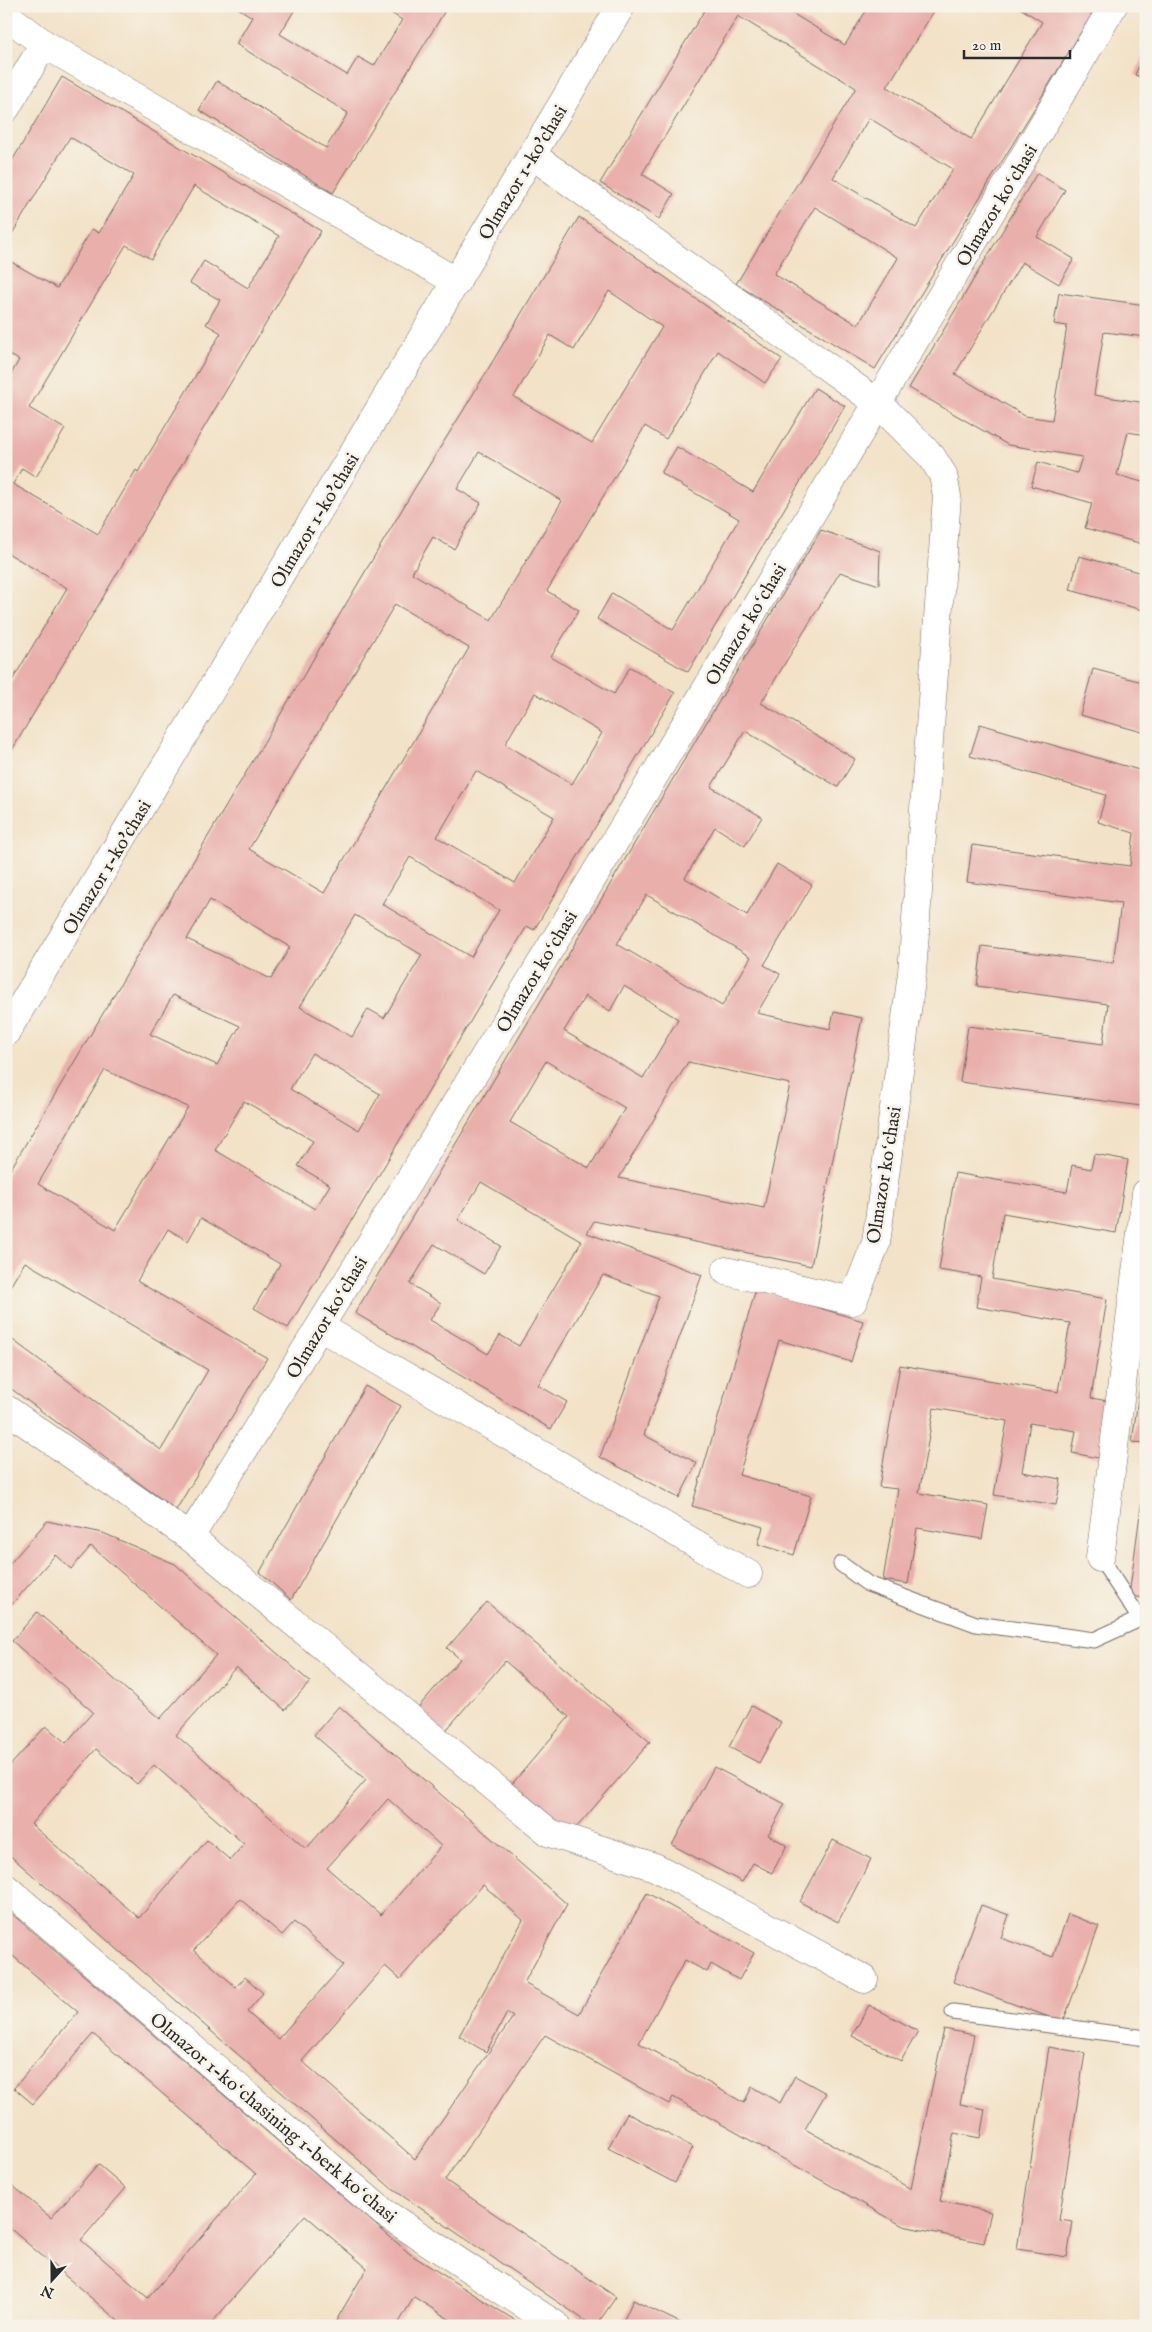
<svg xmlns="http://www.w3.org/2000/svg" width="1152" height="2332" viewBox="0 0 1152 2332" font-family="'IM FELL English',serif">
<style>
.building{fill:#e9afab;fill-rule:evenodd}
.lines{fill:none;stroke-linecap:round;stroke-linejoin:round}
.service-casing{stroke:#716b62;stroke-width:17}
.minor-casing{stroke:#716b62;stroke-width:29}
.service{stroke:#fff;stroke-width:15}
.minor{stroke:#fff;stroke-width:28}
.labels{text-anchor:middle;stroke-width:5;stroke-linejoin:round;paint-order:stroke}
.street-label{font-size:19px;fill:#2b2b2b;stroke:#f7f3e8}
</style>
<rect width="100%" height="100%" fill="#f7f3e8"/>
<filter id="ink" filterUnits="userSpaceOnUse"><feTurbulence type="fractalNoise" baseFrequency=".02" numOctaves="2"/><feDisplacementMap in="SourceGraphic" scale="10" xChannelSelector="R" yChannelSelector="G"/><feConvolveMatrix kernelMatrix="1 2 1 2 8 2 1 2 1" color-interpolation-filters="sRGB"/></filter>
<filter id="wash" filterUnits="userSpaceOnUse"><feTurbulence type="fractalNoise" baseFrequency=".0096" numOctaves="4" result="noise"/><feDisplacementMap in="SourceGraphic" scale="20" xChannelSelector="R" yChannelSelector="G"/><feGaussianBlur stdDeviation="1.12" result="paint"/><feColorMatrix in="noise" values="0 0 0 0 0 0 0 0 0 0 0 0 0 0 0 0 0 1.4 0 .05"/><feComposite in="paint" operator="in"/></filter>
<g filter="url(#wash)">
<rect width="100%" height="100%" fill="#f2e2c7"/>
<g id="blocks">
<g class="building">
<path d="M235,6h62l-17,28 67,41 11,-18 16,9 28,-46 -22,-14h68l-115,187 -134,-83 18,-29 109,67 22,-35 -112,-69 16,-27z"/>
<path d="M707,6h73l65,39 24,-39h68l-50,81 84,52 71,-117 -25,-16h80l-222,363 -139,-85 120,-196 -118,-72 -96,158 32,20 -15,25 -59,-36zM869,118l84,51 -37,59 -83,-50zM815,207l83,51 -40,67 -84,-51z"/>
<path d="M1146,49v30l-11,-4z"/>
<path d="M62,77l259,154 -315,529v-69l61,-103 -61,-36v-169l13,-23 -13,-7v-94l51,29 35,-59 7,4 35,-58 -64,-38 -64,107v-73zM194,186l85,50 -31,52 -44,-27 -14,22 30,17 -14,24 15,9 -83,139 -2,-2 -38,64 -85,-50 9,-16 14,9 29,-48 -36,-21 97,-163 25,14z"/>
<path d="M1037,173l28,17 -28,47 37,22 -15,25 -37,-22 -67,112 70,42 27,4 15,-94 -13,-2 5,-31 87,12v32l-42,-5 -10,63 52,8v32l-18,-3 -11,43 29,8v62l-61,-17 7,-25 -61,-17 7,-24 39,11 5,-16 -74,-12 -99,-57z"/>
<path d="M579,217l203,142 -17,24 -47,-32 -52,88 -21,-13 -98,165 32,19 -28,47 63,37 16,-27 45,26 -141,237 -7,-4 -239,402 -34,-20 26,-44 -79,-46 -13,23 -20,-12 -31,52 130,77 -91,152 -170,-125v-50l155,115 47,-80 -183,-108 -19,31v-116l407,-686 50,-80zM609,291l53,36 -70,116 -78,-46 36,-62 24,15zM479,452l83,49 -71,119 -79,-47 21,-36 21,12 27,-46 -24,-14zM395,604l74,44 -145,245 -75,-44zM535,693l67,40 -30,51 -67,-40zM476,771l78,46 -39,66 -78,-46zM410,857l89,53 -28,47 -89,-53zM210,900l80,47 -19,32 -84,-40zM355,915l67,40 -38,63 -16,-9 -16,28 -52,-30zM173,995l67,31 -23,39 -67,-31zM312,1053l68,41 -21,36 -69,-41zM105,1070l83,37 -73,123 -77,-46zM244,1101l69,40 -15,25 32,19 -15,24 -100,-59z"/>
<path d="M815,388l30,18 -157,266 -91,-53 15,-26 61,37 66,-111 -78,-46 16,-26 76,45z"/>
<path d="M821,530l59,21 -1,34 -39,-13 -79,131 94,56 -17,28 -93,-56 -34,56 51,30 -17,29 -30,-19 -30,51 62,37 30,-51 35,21 -48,80 16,9 -23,39 73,16 4,-17 28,6 -51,248 -217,-45 -7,12 115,42 -58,160 53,28 -18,35 -79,-41 59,-161 -56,-21 -65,110 29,17 -16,27 -196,-116zM647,895l104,62 -29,49 -105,-62zM624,986l54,33 -35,59 -79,-47 21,-35 25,15zM546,1061l79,47 -36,60 -79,-46zM688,1062l102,22 -26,124 -145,-30zM481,1182l101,59 -63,105 -19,-11 -12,19 -58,-34 11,-17 -31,-19 24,-40 50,30 17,-28 -43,-26z"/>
<path d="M1079,556l67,18v37l-76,-21z"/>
<path d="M1093,669l53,14v50l-66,-18z"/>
<path d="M980,724l166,48v292l-5,42 -181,-24 8,-56 135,18 5,-40 -131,-18 5,-40 131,17 8,-60 -154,-21 5,-37 158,21 4,-33 -36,-11 8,-27 -136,-39z"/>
<path d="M1094,1154l34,6 -12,73 -113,-20 -11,66 115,20 -16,99 22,4 -9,57 -32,-6 4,-22 -46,-8 -8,49 39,7 -5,26 -62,-10 13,-74 -73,-13 -15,85 69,12 -6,34 -65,-11 -9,56 -25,-4 15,-91 -19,-2 21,-122 158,27 12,-69 -94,-16 5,-30 -42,-7 16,-97 112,19 5,-27 19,4z"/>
<path d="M756,1289l107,32 -12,41 -72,-22 -40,135 72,21 -17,59 -36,-11 5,-17 -71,-21z"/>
<path d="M1145,1349h1v94l-14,-1z"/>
<path d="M365,1386l36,20 -110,194 -31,-28z"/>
<path d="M1145,1477h1v121l-17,-2z"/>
<path d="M47,1521l56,12 72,31 135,118 -25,28 -49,-43 -60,68 130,114 60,-69 -52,-45 25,-29 228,198 -43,79 55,31 68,-121 107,60 -15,27 -28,-16 -4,8 -22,-12 -46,83 105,60 8,-16 28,16 15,-27 31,17 -21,36 106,60 33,-160 30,6 -14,69 25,5 -5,29 -26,-5 -14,68 51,11 -7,31 -81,-17 -230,-129 -4,7 -124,-69 -100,145 171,117 -20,29h-3l-202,-138 -385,-336v-82l40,-44 20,17 27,-31 -81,-71 25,-29 123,107 56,-64 -125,-109 -20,23 -16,-14 -49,56v-43zM96,1749l41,35 17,-19 90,79 -14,16 -23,-20 -68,78 -108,-94zM388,1799l53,47 -60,69 -54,-47zM483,1885l40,35 -64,116 27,16 21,-39 6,4 -98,142 -113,-98 83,-95 15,13zM240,1899l42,36 12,-13 49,43 -65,74 -31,-27 16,-19 -18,-16 -9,10 -42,-37z"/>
<path d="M487,1602l163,140 -79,92 -59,-50 57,-67 -64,-56 -63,74 -27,-24 45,-52 -13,-11z"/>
<path d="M751,1706l30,16 -22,41 -30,-16z"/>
<path d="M714,1767l71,37 -17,31 19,10 -15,28 -19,-10 -11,19 -70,-37z"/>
<path d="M833,1840l38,19 -33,63 -38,-20z"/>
<path d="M981,1905l28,10 -8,23 52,19 15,-43 31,12 -36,96 -110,-40z"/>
<path d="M6,1909l404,345 114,72h-64l-46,-29 -17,29h-64l34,-58 -62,-53 -96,111h-85l-118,-101v-45l45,38 47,-54 28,24 -45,52 67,58 108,-124 -163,-140 -60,70 -19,-16 64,-76 -72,-62z"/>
<path d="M869,2005l49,26 -17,30 -49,-25z"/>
<path d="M1049,2047l36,6 -26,167 14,2 -6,35 -50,-8z"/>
<path d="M627,2113l66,34 -18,36 -67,-35z"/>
<path d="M633,2300l54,26h-66z"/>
</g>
</g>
</g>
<g filter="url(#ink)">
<use href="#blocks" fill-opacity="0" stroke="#716b62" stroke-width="1"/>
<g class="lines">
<g class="service-casing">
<g id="service">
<path d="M1100,1558l40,61 6,2"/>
<path d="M841,1564l27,20 108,40 118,16 46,-21"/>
<path d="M953,2012l193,26"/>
</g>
</g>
<g class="minor-casing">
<g id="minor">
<path d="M6,15l38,29 413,238"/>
<path d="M6,108l38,-64"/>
<path d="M532,155l347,249 53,53 11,18 4,21 -35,477 -36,270 -23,58 -127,-30"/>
<path d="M6,1032l615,-1026"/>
<path d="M320,1327l428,247"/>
<path d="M6,1409l184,128 360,296 105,34 209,112"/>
<path d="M190,1537c314,-507 620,-1018 923,-1531"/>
<path d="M1100,1558l46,-365"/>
<path d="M6,1888l377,324 174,114"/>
</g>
</g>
<use href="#service" class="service"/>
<use href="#minor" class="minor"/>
</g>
</g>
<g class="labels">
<g class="street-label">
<text transform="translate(522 172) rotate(-59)" y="7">Olmazor 1-ko'chasi</text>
<text transform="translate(996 205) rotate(-59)" y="7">Olmazor koʻchasi</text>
<text transform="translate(314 520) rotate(-59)" y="7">Olmazor 1-ko'chasi</text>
<text transform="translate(745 624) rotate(-59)" y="7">Olmazor koʻchasi</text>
<text transform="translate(106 867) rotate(-59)" y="7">Olmazor 1-ko'chasi</text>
<text transform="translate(536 971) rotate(-59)" y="7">Olmazor koʻchasi</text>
<text transform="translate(883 1175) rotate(-81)" y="7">Olmazor koʻchasi</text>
<text transform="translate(326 1317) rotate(-59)" y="7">Olmazor koʻchasi</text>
<text transform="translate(274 2117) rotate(40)" y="7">Olmazor 1-koʻchasining 1-berk koʻchasi</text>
</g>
</g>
<rect width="1152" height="2332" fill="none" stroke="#f7f3e8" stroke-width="25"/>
<g transform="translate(52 2280) rotate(201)" stroke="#f7f3e8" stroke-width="4" paint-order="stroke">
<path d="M0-4L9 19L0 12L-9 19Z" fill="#2b2b2b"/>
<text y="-8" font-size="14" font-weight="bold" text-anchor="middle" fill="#2b2b2b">N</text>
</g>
<path d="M964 50v8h106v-8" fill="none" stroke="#2b2b2b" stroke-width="2.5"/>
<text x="972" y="50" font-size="15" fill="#2b2b2b" stroke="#f7f3e8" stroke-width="4" paint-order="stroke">20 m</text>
</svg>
